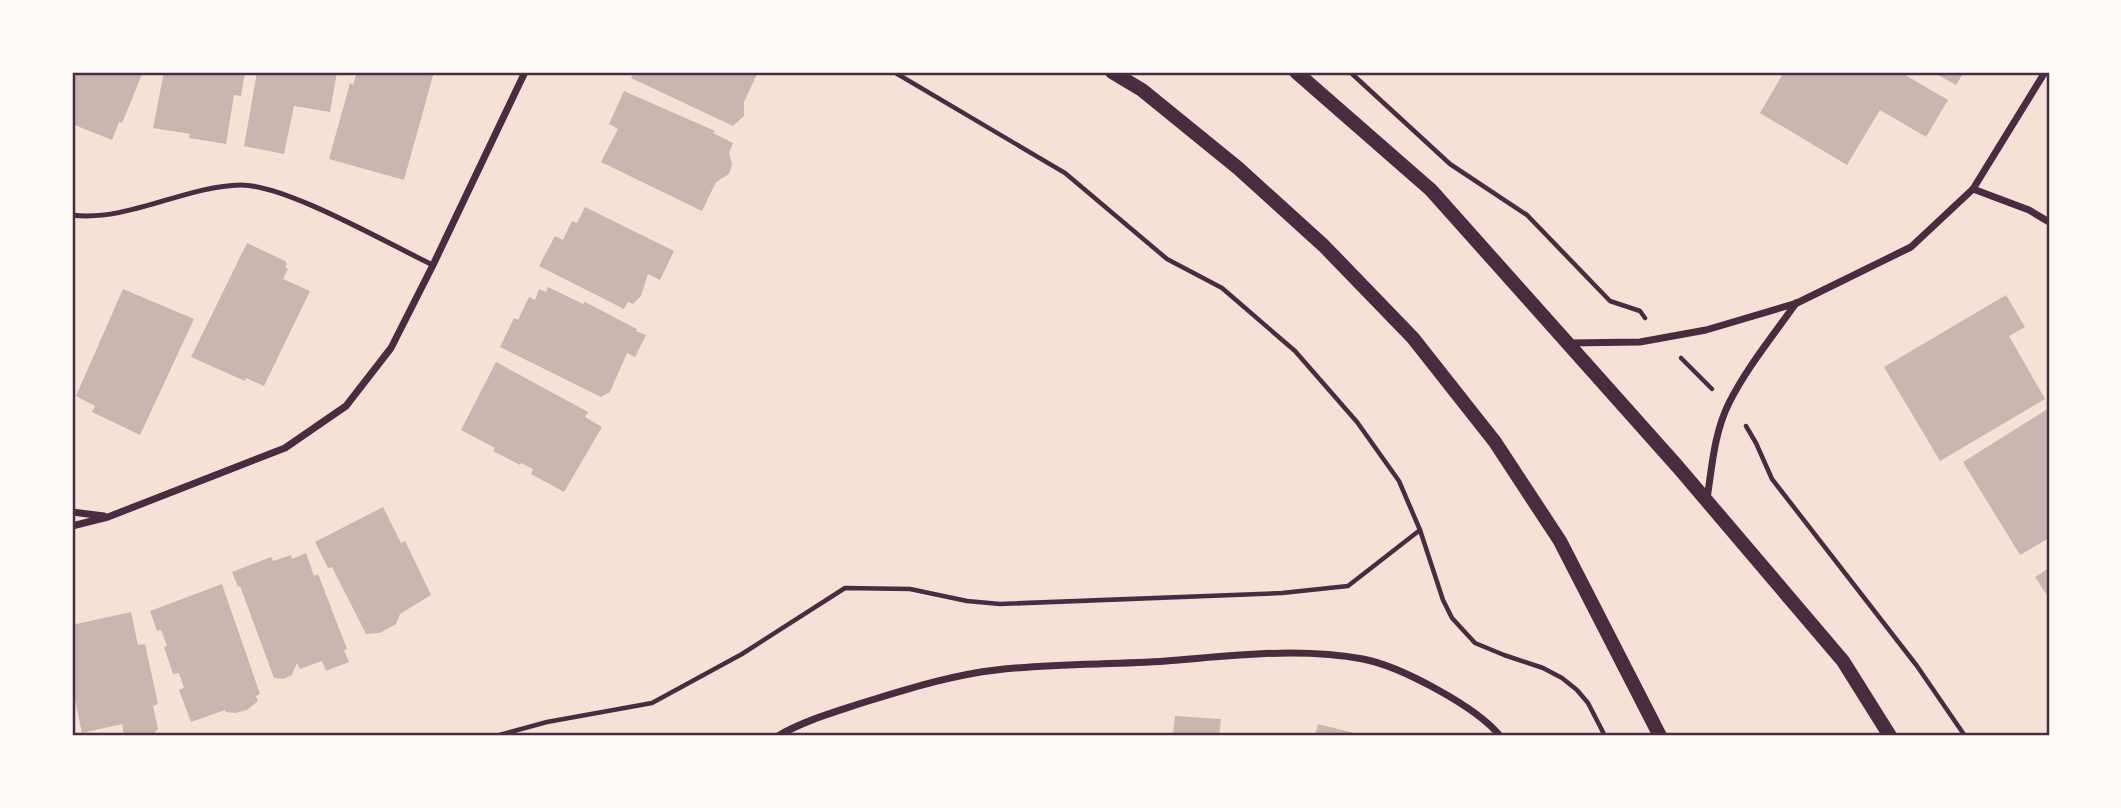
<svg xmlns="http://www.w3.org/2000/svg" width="2121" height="808" viewBox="0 0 2121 808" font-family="'Space Grotesk',sans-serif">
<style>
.building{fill:#ccb4b1}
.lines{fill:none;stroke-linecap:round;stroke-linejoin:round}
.path{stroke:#4a2c40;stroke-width:4.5}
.service{stroke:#4a2c40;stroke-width:5}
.minor{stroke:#4a2c40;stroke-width:7}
.secondary{stroke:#4a2c40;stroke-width:14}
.neatline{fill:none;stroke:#4a2c40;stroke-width:2.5}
</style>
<rect width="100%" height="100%" fill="#f7e1d7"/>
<g class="building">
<path d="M72,72h71l-21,51 -3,-1 -7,18 -40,-16z"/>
<path d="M164,72l81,1 -4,23 -7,-1 -8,49 -37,-6 1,-4 -37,-6z"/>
<path d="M257,72h80l-7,40 -36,-6 -10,48 -40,-8z"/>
<path d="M357,72h77l-30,108 -75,-21 21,-76 3,2z"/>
<path d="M634,72h124l-14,30v14l-11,10 -102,-48z"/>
<path d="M1784,72h116l48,28 -22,37 -46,-27 -33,55 -87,-52z"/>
<path d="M1933,72h31l-8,13z"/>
<path d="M624,91l91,40 -2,2 20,10 -4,10 3,11 -3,10 -13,8 -14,29 -101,-49 17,-33 -9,-5z"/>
<path d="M585,207l89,44 -14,29 -12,-6 -7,22 -8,8 -5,-2 -4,7 -85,-43 16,-30 8,4 9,-19 5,2z"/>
<path d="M247,243l38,18 2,3 -2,3 3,2 -5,10 27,12 -46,95 -18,-8 -1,3 -54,-24z"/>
<path d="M548,287l35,17 2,-2 52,27 -1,2 10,4 -11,22 -8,-4 -17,39 -9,5 -101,-50 14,-29 4,2 11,-23 6,3 4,-11 7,3z"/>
<path d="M123,289l71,30 -54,116 -48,-23 3,-6 -19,-10z"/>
<path d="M2006,295l19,32 -16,9 36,63 -105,62 -56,-94z"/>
<path d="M496,362l92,50 -3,5 17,10 -38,65 -33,-18 2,-5 -12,-6 -1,2 -27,-14 2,-3 -34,-18z"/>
<path d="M2049,408v130l-29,17 -57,-93z"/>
<path d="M383,507l18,36 4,-2 26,54 -31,19 -4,10 -16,9 -14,1 -34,-67 -4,1 -13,-26z"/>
<path d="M306,553l8,23 4,-2 29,75 -3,1 5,12 -23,9 -4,-10 -22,8 -3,-6 -5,12 -9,4 -9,-1 -34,-92 -2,1 -6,-15 39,-15 2,4 18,-6 1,4z"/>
<path d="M2049,568v30l-14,-21z"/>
<path d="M222,584l38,110 -4,2 2,5 -11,9 -12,3 -9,-1 -1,-2 -34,12 -12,-32 5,-2 -5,-15 -6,1 -9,-27 3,-1 -6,-16 -4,1 -7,-20z"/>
<path d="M131,612l7,33 7,-1 13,60 -5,2 5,23 -7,7h-27l-2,-12 -40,9 -10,-48v-60z"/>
<path d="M1175,716l46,3 -2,17h-46z"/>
<path d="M1318,724l44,11v1h-47z"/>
</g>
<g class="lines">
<g class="path">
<path d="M894,72l171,101 102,86 55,29 73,63 62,71 42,59 21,49 23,70 9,18 23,25 29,12 39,13 19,10 15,12 11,13 17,33"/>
<path d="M1350,72l100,92 77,51 83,86 30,10 5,7"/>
<path d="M1681,358l31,31"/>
<path d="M1746,426l10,17 16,36 145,187 48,70"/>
<path d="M496,736l51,-14 105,-19 90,-49 103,-66 65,1 57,12 33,3 282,-11 66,-7 72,-56"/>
</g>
<path class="service" d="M72,215c57,7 112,-29 169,-30 46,0 147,59 192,80"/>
<g class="minor">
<path d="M1973,189l56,21 20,12"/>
<path d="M1568,343l72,-1 66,-12 91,-27 114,-56 62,-58 72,-117"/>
<path d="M1707,499c5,-32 7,-66 22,-96 18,-36 44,-67 67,-100"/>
<path d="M72,512l32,4"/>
<path d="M72,526l36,-9 177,-69 61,-42 45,-58 42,-83 92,-193"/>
<path d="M778,736c25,-15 57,-24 84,-33 43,-13 89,-28 134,-33 56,-7 114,-5 170,-9 65,-5 132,-14 197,-2 37,7 114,48 137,77"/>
</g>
<g class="secondary">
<path d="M1112,72l30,18 96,78 86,78 89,92 82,104 65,99 100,195"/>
<path d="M1296,72l135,118 247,277 165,194 47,75"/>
</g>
</g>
<rect width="2121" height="808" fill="none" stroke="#fffaf5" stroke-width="147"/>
<rect x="74" y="74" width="1974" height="660" class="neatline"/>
</svg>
